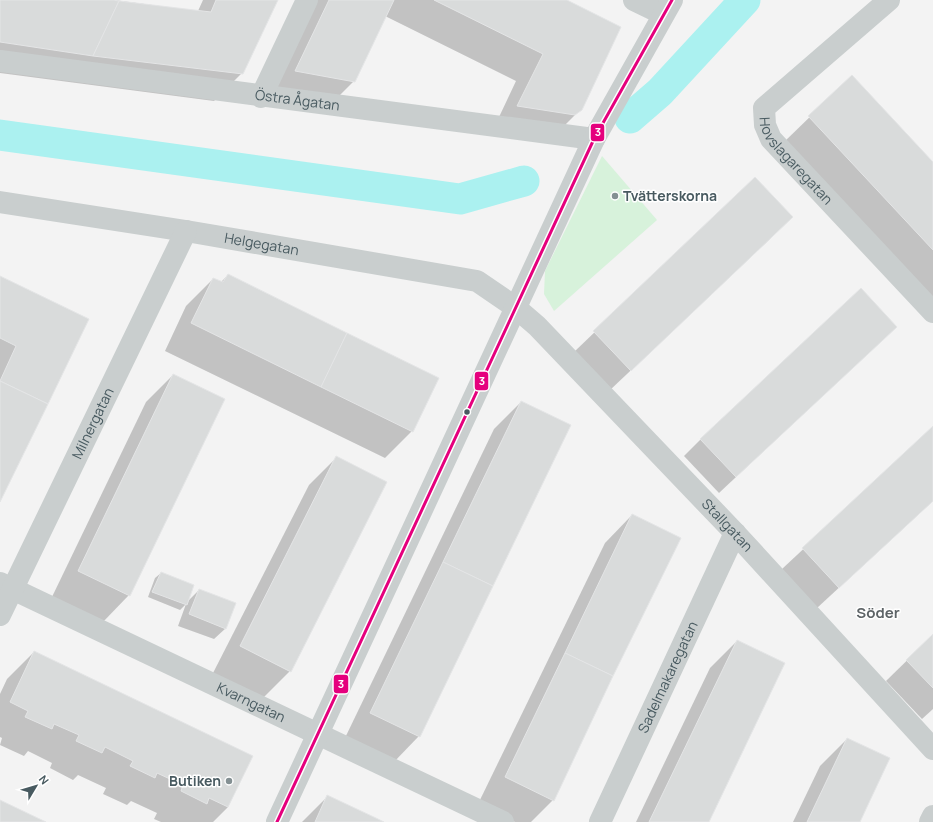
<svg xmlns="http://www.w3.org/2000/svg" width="933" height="822" viewBox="0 0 933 822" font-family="Manrope,sans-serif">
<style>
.green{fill:#d7f2db}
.shadow{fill:#0003}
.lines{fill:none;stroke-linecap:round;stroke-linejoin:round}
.canal{stroke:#abf1f0;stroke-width:31}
.building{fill:#d9dbdb;stroke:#e4e5e6}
.minor{stroke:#c9cece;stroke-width:22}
.bus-1-casing{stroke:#fff;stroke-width:6}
.bus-1{stroke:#e5007d;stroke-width:3}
.poi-dot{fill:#849093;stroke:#fff;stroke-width:1.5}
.bus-dot{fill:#485a60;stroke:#fff;stroke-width:1.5}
.labels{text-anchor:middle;stroke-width:3;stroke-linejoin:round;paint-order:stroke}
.street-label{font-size:14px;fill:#485a60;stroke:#fff}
.poi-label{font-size:14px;font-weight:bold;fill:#485a60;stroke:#fff;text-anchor:start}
.neighbourhood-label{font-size:15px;font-weight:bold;fill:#5e6467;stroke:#fff}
.line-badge{stroke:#fff;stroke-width:1.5}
.badge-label{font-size:11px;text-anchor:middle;font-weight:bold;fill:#fff}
</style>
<rect width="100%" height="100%" fill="#f3f3f3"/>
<path class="green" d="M602,156l55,64 -103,91 -10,-17 1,-23z"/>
<g class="shadow">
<path d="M0,0h114l84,11 5,-11h73l-34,73 -28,28 -214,-28z"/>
<path d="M316,0h249l16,109 -28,28 -62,-3 25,-53 -131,-65 -31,65 -28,28 -58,-11z"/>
<path d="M852,76l81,87v138l-151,-157z"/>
<path d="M755,178l16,60 -162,153 -36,-38z"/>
<path d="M228,275l184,156 -27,27 -220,-107 21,-45 27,-27 8,3z"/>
<path d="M0,277l87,42 -87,181z"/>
<path d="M879,343l-160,150 -35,-37 17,-17z"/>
<path d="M173,375l-44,220 -27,28 -51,-24 95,-197z"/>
<path d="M521,402l-102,334 -27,28 -48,-24 150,-311z"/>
<path d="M933,428v73l-116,107 -35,-39z"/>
<path d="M337,457l49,25 -96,189 -28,28 -49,-26 96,-188z"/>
<path d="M632,515l-79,285 -22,22h-16l-37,-18 127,-261z"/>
<path d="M161,573l26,29 12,-12 27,38 -12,11 -36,-13 8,-22 -6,6 -32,-13 7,-19z"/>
<path d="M933,635v74l-11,10 -36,-38z"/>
<path d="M737,641l-30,181h-71l74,-154z"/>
<path d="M34,652l218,104 -24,51 -15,15h-52l-7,-3 3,-6 -26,-12 -4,4 -24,-11 3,-6 -28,-13 -5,5 -23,-12 2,-5 -24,-12 -4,5 -24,-11 2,-7 -2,-1v-43l7,-15z"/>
<path d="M847,739l12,83h-66l27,-56z"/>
<path d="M328,796l54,26h-80z"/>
</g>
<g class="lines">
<g class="canal">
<path d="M630,118l30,-26 85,-92"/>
<path d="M0,135l460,64 64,-18"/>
</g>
</g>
<g class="building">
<path d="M0,0h113l6,1 -26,55 -93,-14z"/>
<path d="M216,0h62l-35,74 -150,-18 26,-55 92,11z"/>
<path d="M329,0h65l-39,82 -60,-11z"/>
<path d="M434,0h133l54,27 -39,83 -7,5 -58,-9 26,-52z"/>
<path d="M852,75l81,87v88l-125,-134z"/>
<path d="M755,177l38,40 -162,154 -38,-40z"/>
<path d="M228,274l119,59 -26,54 -130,-64 22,-45 10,4z"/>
<path d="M0,276l89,43 -41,85 -48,-23 16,-35 -16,-8z"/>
<path d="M861,288l36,39 -161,150 -36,-38z"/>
<path d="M347,333l92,45 -26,54 -92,-45z"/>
<path d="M173,374l52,25 -95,197 -52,-25z"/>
<path d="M0,381l48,23 -48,98z"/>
<path d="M521,401l50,24 -78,161 -50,-24z"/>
<path d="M933,426v75l-94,87 -37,-40z"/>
<path d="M336,456l51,26 -96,190 -51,-26z"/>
<path d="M632,514l49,24 -68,138 -48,-23z"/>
<path d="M443,562l50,24 -73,151 -50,-24z"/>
<path d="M161,572l33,13 -7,20 -35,-13z"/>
<path d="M199,589l37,14 -10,26 -37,-15z"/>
<path d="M933,634v54l-27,-28z"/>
<path d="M737,640l48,23 -76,159h-60z"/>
<path d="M34,651l219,105 -25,51 -19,-9 -2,6 -26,-13 2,-6 -26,-12 -2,5 -25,-12 3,-5 -28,-14 -3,6 -26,-12 3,-6 -25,-11 -2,5 -27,-12 3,-6 -18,-9z"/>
<path d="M565,653l48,23 -59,125 -49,-24z"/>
<path d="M847,738l43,20 -24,51 -6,13h-53z"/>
<path d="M327,795l51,24 6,3h-69z"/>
<path d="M0,800l46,22h-46z"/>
</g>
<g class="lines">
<g class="minor">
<path d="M634,0l29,14"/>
<path id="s1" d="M889,0l-125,108 1,17 6,14 162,173"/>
<path id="s2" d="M0,61l594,78"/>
<path d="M261,97l46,-97"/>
<path id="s3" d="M0,202l186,29 291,50 38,26 22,19 198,207 198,216"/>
<path id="s4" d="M0,583l503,239"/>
<path id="s5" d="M0,615l186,-384"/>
<path d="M277,822l317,-683 78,-139"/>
<path id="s6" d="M600,822l135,-289"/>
<path d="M930,822l3,-6"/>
</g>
<g class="bus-1-casing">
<path id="bus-1" d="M277,822l317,-683 78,-139"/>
</g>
<use href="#bus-1" class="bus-1"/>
</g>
<g class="poi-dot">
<circle cx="615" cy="196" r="4"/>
<circle cx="229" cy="781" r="4"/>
</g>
<circle class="bus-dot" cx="467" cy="412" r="3.5"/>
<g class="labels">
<g class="street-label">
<text dy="5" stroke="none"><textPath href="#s2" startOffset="300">Östra Ågatan</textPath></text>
<text dy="5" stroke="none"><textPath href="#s1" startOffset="229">Hovslagaregatan</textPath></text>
<text dy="5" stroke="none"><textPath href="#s3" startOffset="265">Helgegatan</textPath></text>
<text dy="5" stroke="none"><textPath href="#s5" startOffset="213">Milnergatan</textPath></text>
<text dy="5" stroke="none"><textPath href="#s3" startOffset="834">Stallgatan</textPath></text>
<text dy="5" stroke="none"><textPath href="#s6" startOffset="160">Sadelmakaregatan</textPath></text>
<text dy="5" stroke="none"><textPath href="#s4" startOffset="278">Kvarngatan</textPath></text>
</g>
<g class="poi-label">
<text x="623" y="201">Tvätterskorna</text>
<text x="221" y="786" text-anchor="end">Butiken</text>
</g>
<g class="neighbourhood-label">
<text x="878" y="618">Söder</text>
</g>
</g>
<g class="line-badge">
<rect x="590" y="123" width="15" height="19" rx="4" fill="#e5007d"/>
<rect x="474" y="371" width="15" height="20" rx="4" fill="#e5007d"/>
<rect x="333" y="674" width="16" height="20" rx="4" fill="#e5007d"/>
</g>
<g class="badge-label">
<text x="598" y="136">3</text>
<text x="482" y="385">3</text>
<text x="341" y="688">3</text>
</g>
<g transform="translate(36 786) rotate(52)" stroke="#ffffff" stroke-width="3" paint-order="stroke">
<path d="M0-3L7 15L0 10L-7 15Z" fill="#485a60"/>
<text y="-6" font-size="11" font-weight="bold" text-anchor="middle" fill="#485a60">N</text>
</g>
</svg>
